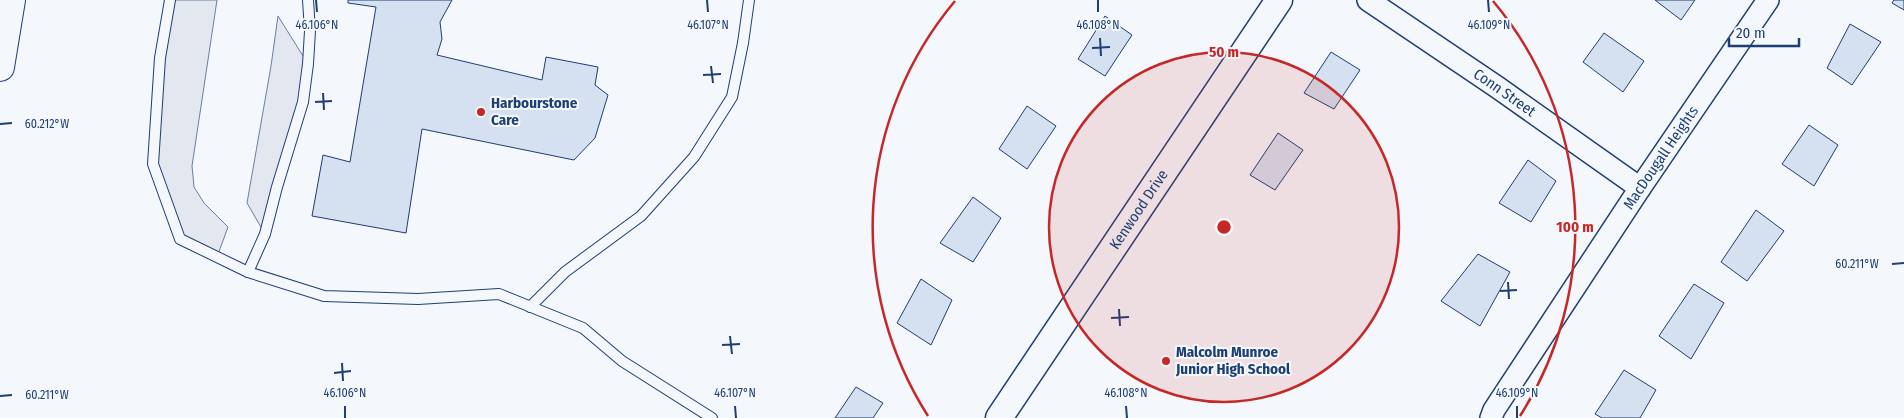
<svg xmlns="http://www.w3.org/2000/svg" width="1904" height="418" viewBox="0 0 1904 418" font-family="'Fira Sans Condensed',sans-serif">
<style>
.parking{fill:#e3e8f0;stroke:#687fa3}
.building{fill:#d5e0f0;stroke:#1d3f73}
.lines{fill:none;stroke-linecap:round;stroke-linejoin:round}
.service-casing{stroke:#1d3f73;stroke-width:12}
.minor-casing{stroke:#1d3f73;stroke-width:24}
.tertiary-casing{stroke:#1d3f73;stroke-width:29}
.motorway-casing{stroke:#1d3f73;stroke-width:30}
.service{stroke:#f4f7fb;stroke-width:10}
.minor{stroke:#f4f7fb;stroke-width:21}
.tertiary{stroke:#f4f7fb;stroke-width:26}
.motorway{stroke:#f4f7fb;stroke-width:28}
.ticks{fill:none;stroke:#1d3f73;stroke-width:2}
.ring{fill:none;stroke:#c62828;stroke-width:2.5}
.poi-dot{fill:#c62828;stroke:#f4f7fb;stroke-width:2}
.labels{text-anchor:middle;stroke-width:4;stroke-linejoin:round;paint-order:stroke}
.street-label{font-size:15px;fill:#1d3f73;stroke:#f4f7fb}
.poi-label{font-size:15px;font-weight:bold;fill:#1d3f73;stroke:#f4f7fb;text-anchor:start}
.ticks-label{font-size:12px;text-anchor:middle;fill:#1d3f73;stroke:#f4f7fb;stroke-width:4;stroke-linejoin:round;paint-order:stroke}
.centre{fill:#c62828;stroke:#f4f7fb;stroke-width:2.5}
.ring-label{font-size:15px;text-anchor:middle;font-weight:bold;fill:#c62828;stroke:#f4f7fb;stroke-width:4;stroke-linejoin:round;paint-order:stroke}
</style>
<rect width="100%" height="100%" fill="#f4f7fb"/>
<g class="parking">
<path d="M170,0h47l-25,166 2,21 10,16 24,24 -11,30 -37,-18 -27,-75z"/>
<path d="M278,16l30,48 -43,170 -18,-31 24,-137z"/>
</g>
<g class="building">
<path d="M348,0h104l-12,22 2,17 -5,16 105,25 4,-23 52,10 -3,18 13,10 -13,43 -21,22 -152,-31 -16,104 -94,-17 11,-61 27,7 26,-155 -28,-4z"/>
<path d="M1655,0h40l-14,20z"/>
<path d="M1894,0h10v10l-12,-7z"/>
<path d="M1105,16l27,19 -27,41 -27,-17z"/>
<path d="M1850,24l31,18 -29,43 -25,-17z"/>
<path d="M1604,33l40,28 -21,31 -40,-30z"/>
<path d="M1331,52l29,18 -26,39 -30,-16z"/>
<path d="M1027,106l29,20 -29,43 -28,-20z"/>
<path d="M1809,125l29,20 -24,41 -32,-22z"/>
<path d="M1278,133l25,17 -28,40 -25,-15z"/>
<path d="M1528,160l28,21 -25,41 -32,-19z"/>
<path d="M973,197l28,21 -28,44 -33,-19z"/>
<path d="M1756,210l28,21 -37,50 -26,-19z"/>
<path d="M1478,254l32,18 -30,54 -39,-25z"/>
<path d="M921,279l31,21 -21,45 -34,-22z"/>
<path d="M1694,284l30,19 -33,56 -32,-23z"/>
<path d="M1624,370l32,20 -16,28h-38l-7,-4z"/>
<path d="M856,387l27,16 -10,15h-38z"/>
</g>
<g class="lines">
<g class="service-casing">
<g id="service">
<path d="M170,0l-10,58 -7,106 27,75 68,33 76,24 94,3 81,-5 84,34 39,33 90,57"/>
<path d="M248,272l17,-38 12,-47 26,-85 5,-38 2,-33 -2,-31"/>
<path d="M530,307l35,-35 76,-56 53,-59 38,-60 11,-54 6,-43"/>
</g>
</g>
<g class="minor-casing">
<g id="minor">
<path id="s1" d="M1368,0l129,87 143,101"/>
<path id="s2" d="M1491,418l3,-8 146,-222 128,-188"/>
</g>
</g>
<g class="tertiary-casing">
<g id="tertiary">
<path id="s3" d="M999,418l280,-418"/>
</g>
</g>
<g class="motorway-casing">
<path id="motorway" d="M0,67l11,-67"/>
</g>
<use href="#service" class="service"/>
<use href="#minor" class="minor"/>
<use href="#tertiary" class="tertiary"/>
<use href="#motorway" class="motorway"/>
</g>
<path class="ticks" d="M316,0l1,12M707,0l1,12M1098,0v12M1488,0l1,12M1100,38l1,18M1092,48l18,-1M711,66l2,17M703,75l18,-1M323,93l1,17M315,102l17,-1M0,124l12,-1M1892,264l12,-1M1508,282l1,17M1500,291l17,-1M1119,309l1,17M1111,318l18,-1M730,336l2,18M722,345l18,-1M342,363l1,18M334,373l17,-2M0,396l12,-1M345,406v12M735,406l1,12M1126,406l1,12M1517,406v12"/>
<circle cx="1224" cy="227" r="175" fill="#c62828" fill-opacity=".12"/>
<g class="ring">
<circle cx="1224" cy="227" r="175"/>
<path d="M928 416A351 351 0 0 1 955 1M1493 1A351 351 0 0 1 1520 416"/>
</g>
<g class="poi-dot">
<circle cx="481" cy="112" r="5"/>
<circle cx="1166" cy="361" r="5"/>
</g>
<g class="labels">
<g class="street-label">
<text dy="5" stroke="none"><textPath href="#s1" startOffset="165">Conn Street</textPath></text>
<text dy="5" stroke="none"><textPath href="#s2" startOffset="311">MacDougall Heights</textPath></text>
<text dy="5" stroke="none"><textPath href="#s3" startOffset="251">Kenwood Drive</textPath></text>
</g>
<g class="poi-label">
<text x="491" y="108">Harbourstone<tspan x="491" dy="17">Care</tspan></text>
<text x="1176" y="357">Malcolm Munroe<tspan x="1176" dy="17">Junior High School</tspan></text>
</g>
</g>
<g class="ticks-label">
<text x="708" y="29">46.107°N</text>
<text x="1489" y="29">46.109°N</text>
<text x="317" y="29">46.106°N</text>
<text x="1098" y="29">46.108°N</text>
<text x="47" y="128">60.212°W</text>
<text x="1857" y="268">60.211°W</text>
<text x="345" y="397">46.106°N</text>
<text x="735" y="397">46.107°N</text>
<text x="1126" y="397">46.108°N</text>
<text x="1517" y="397">46.109°N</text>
<text x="47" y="399">60.211°W</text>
</g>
<circle cx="1224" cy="227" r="8" class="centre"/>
<g class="ring-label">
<text x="1224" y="57">50 m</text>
<text x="1575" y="232">100 m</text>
</g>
<path d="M1729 38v8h70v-8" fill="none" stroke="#1d3f73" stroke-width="2.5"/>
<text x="1736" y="38" font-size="15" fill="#1d3f73" stroke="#f4f7fb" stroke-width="4" paint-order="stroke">20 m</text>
</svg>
